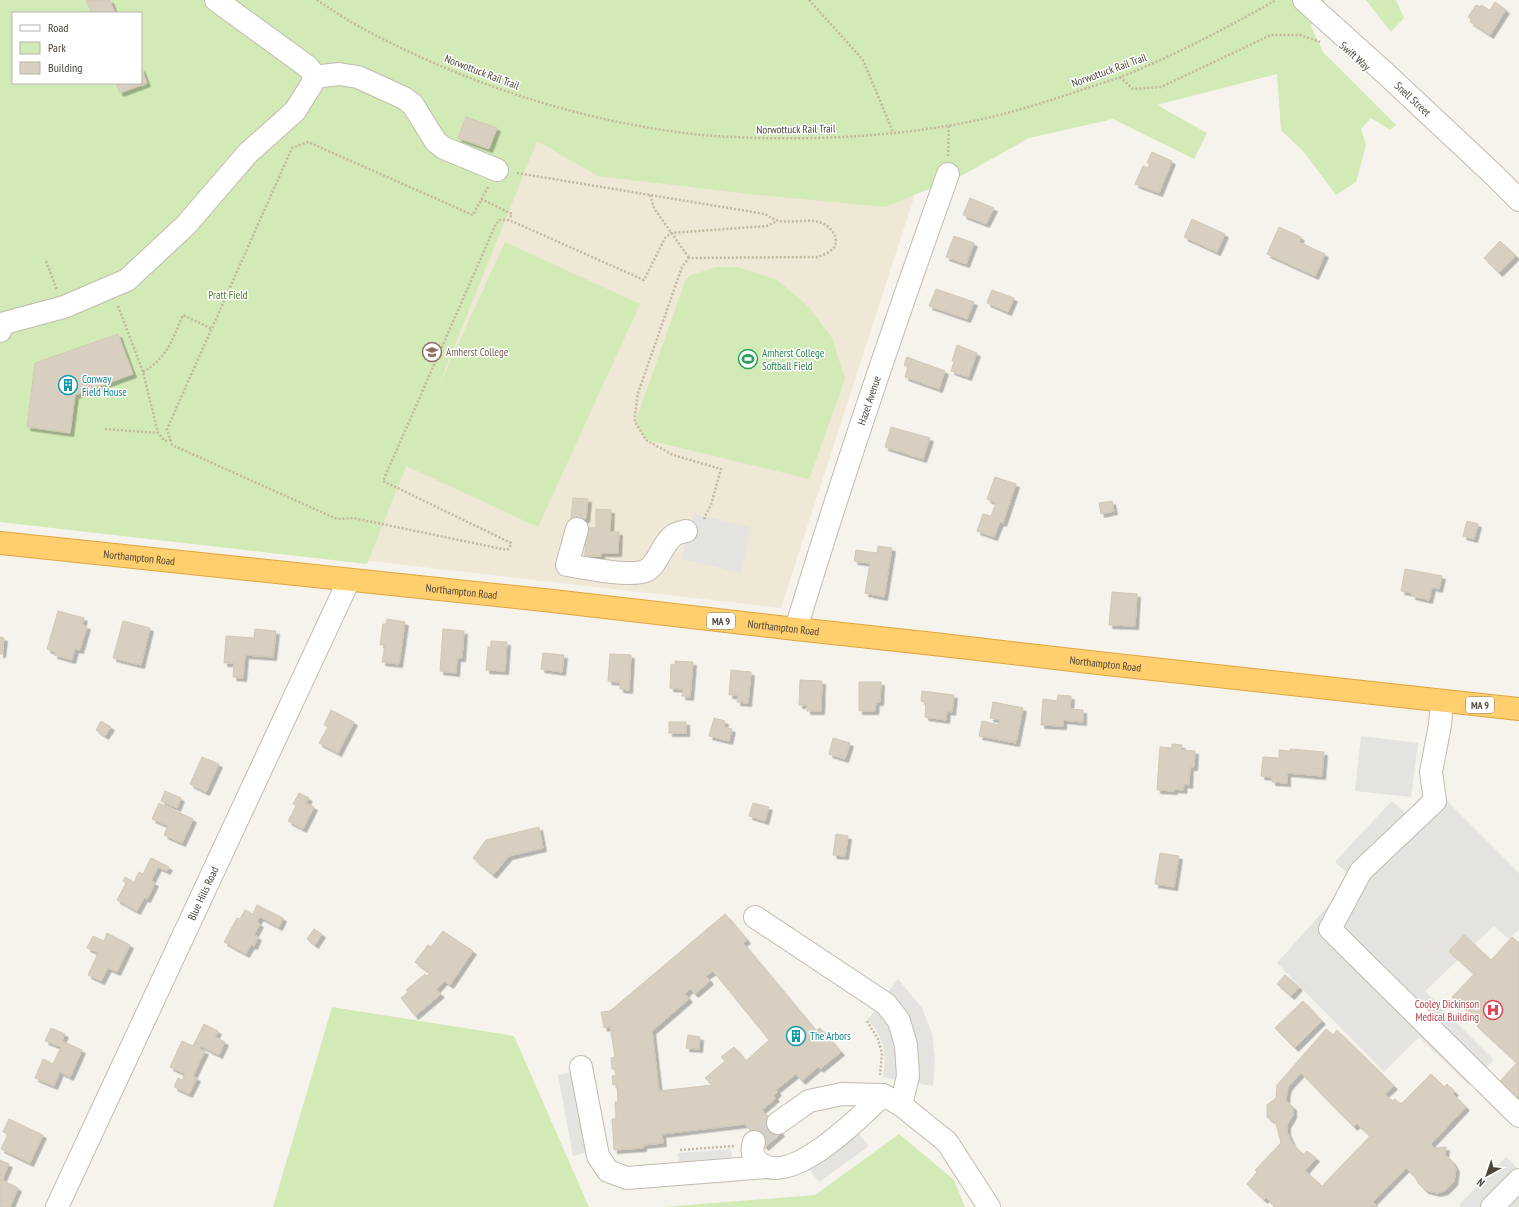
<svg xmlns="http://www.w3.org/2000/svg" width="1519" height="1207" viewBox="0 0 1519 1207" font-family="'PT Sans Narrow',sans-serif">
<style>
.education{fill:#efe8d6;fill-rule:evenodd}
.green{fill:#d2eab5;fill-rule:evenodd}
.parking{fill:#e5e3e0}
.building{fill:#d8cfc1;stroke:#d3c7b4;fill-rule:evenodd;filter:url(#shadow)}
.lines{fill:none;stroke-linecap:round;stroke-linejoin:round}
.minor-tunnel{stroke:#d4d0c8;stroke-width:22;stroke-dasharray:22 11;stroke-linecap:butt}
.minor-casing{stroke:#c2bbae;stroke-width:24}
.highway-casing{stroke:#e0a43c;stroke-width:24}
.path{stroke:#c4b79f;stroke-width:2.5;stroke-dasharray:2 2;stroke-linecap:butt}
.minor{stroke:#fff;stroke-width:22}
.highway{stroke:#ffcf6e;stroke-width:22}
.labels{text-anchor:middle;stroke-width:3;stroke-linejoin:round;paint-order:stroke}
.shield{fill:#fff;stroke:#817c74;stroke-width:1}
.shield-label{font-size:10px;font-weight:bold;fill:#4b4439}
.street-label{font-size:11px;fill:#4b4439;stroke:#fff}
.park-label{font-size:11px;fill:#4a7f2a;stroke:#fff}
.education-label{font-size:11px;fill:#785e54;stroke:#fff;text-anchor:start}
.leisure-label{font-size:11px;fill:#27864d;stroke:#fff;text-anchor:start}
.culture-label{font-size:11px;fill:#0d838f;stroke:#fff;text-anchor:start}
.health-label{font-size:11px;fill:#be3a42;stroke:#fff;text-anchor:end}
</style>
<defs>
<filter id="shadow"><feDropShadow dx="3.5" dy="3.5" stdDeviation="0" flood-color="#0004"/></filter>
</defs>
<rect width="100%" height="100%" fill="#f6f3ec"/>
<path class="education" d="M0,0h283l635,185 -137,423 -781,-89zM13,13h128v70h-128z"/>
<g class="green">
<path d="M0,0h1325l-14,26 12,26 73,73 -6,5 -19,-12 -10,11 5,16 -10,37 -20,13 -33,-44 -22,-21 -4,-56 -120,31 50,28 -13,26 -81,-40 -84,19 -68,38 -76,31 -137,-13 -150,-18 -61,-35 -100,249 68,-148 135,62 -102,223 -132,-61 -39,98 -367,-42zM13,13h128v70h-128z"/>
<path d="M1366,0h30l8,18 -13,14z"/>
<path d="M716,267h22l39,13 30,25 25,33 13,41 -36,100 -161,-39 -7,-8 -5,-12 50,-141 5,-4z"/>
<path d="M332,1007l182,29 75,171h-316z"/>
<path d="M899,1134l55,46 11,27h-302l152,-12z"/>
</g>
<g class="parking">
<path d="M694,514l57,13 -10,46 -59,-14z"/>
<path d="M1361,736l57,7 -7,54 -56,-6z"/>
<path d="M1437,791l82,82v56l-10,10 -15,-13 -69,65 69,69 -25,25 -50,-48 -35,35 -107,-109 76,-85 -18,-16 21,-23 36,-38 14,12 14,-16z"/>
<path d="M898,979l24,29 10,25 3,28 -2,25 -50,-9 2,-17 -2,-15 -7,-15 -8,-11z"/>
<path d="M572,1072l16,80 -15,4 -15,-81z"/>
<path d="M859,1134l10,12 -50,36 -9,-12z"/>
<path d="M731,1149l2,15 -53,5 -2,-16z"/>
<path d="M1506,1157l13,13v37h-58l-2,-2z"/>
</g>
<g class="building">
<path d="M86,0h24l5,13h-24z"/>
<path d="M1495,2l11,8 -16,25 -20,-13 1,-3 -3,-2 8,-12 4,2 1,-2 9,5z"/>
<path d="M141,68l6,15 -27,10 -4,-10h25z"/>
<path d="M466,117l31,11 -8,21 -31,-11z"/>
<path d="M1152,152l20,9 -13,32 -24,-9 8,-18 5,2 2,-5h-3z"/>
<path d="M970,198l24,10 -8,16 -23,-9z"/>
<path d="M1192,219l33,15 -8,18 -33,-15z"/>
<path d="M1279,227l22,10 -2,5 26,12 -10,22 -48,-22z"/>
<path d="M954,236l20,7 -8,21 -20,-7z"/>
<path d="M1500,241l16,15 -17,17 -15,-15z"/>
<path d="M936,289l38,13 -7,17 -38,-13z"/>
<path d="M992,290l22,8 -6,14 -21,-9z"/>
<path d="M118,334l15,40 -58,21 -5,38 -43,-6 8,-64z"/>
<path d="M957,345l20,8 -9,24 -17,-6 3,-9 -2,-1z"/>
<path d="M907,357l38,14 -6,18 -34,-12 3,-10 -4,-2z"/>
<path d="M891,427l39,11 -7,21 -38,-12z"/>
<path d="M995,477l21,7 -13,39 -3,-1 -6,15 -17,-6 6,-17 8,2 5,-13 -9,-4z"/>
<path d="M573,498l15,1 -2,20 -15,-1z"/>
<path d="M1112,501l2,10 -13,3 -2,-11z"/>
<path d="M596,509l15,1 -1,22h9l-1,21h-17v3h-16l1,-28h10z"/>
<path d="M1467,521l11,3 -4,15 -11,-3z"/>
<path d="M878,546l14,2 -8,49 -19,-4 5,-30 -16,-2 2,-11 21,3z"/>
<path d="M1405,569l37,7 -3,13 -7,-2 -3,13 -17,-4v-3l-11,-2z"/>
<path d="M1112,592l25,2 -2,32 -26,-1z"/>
<path d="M58,611l26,7 -2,7 5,1 -7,24 -5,-1 -3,11 -18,-5 1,-3 -8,-3z"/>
<path d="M387,619l18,3 -6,42 -17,-2 3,-17h-5l3,-21h3z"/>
<path d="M123,621l27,7 -9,37 -28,-7z"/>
<path d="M255,629l21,2 -3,26 -28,-2 -2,23 -10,-1 1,-14h-10l2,-27 28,2z"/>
<path d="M443,629l21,2 -2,27h-5l-1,15 -16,-2z"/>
<path d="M0,637l4,1 -2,16h-2z"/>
<path d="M491,641l16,1 -2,29 -19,-1 2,-23h3z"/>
<path d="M543,653l21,2 -2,17 -21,-3z"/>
<path d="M610,654l21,1 -2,35 -9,-1v-7l-12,-1z"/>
<path d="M675,661l18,1 -3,35 -8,-1 1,-7 -13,-1 1,-24 4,1z"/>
<path d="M731,670l20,2 -3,31 -11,-1 1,-7h-9z"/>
<path d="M800,680l22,1 -1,30h-14v-6h-8z"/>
<path d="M859,682h22l-1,20h-4l-1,9h-16z"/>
<path d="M922,691l32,4 -2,17 -5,-1 -1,9 -21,-3 1,-15 -5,-1z"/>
<path d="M1058,695l13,1 -1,13 13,1v12l-20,-2v6l-22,-1 2,-26 14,2z"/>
<path d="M993,702l30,6 -7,35 -37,-7 3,-15 17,4 1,-5 -10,-2z"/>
<path d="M331,710l23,12 -16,31 -19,-10 9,-16 -4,-2z"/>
<path d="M714,718l11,3 -1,6 8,2 -3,12 -20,-5z"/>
<path d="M101,721l10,6 -6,9 -9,-6z"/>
<rect x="669" y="722" width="17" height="11"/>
<path d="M833,738l17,5 -5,16 -16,-5z"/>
<path d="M1172,744l10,1 -1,5 14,1 -1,16h-4l-1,18 -5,-1 -1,6 -9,-1v2l-17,-1 3,-43 12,1z"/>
<path d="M1290,749l34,3 -2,24 -35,-3v10l-15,-1v-5l-11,-1 2,-19 16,1v-8l11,1z"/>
<path d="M202,757l17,7 -13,28 -16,-8z"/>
<path d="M165,791l16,7 -4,10 -16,-7z"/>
<path d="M299,793l10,5 -3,5 8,4 -11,22 -15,-8 8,-15 -3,-2z"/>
<path d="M159,803l34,16 -11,24 -18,-8 4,-9 -16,-7z"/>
<path d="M753,803l16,4 -4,14 -16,-5z"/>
<path d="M539,827l4,21 -34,8 -16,19 -20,-17 13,-18z"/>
<path d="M836,834l12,2 -3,20 -12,-1z"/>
<path d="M1160,853l19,3 -5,31 -19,-3z"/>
<path d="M151,858l18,9 -2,4 -9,-4 -7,14 4,2 -8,16 -3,-1 -7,13 -20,-11 9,-17 -3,-2 2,-4 9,5 5,-10 4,2z"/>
<path d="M257,905l26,13 -4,9 -19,-10 -3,5 3,2 -6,11 4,2 -4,9 -3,-1 -5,9 -22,-12 13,-24 3,1 5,-9 8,4z"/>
<path d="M725,914l22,26 -4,3 73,88 4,-3 21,24 -21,17 -2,-2 -16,14 -6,-7 -20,16 2,2 -4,4 2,2 -14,12 19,23 -16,14 -20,-23 -83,10 1,9 -20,2v3l-29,2 -2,-31h4l-1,-17h3l-1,-18 -4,1 -1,-9 4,-1 -1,-6h-3l-1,-11 4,-1 -5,-31 -6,2 -3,-16 9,-1zM713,971l56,69 -23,21 -12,-14 -13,10 4,4 -20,17 7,7 -53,6 -7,-60 37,-32 -4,-5 5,-5 5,5 15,-13 -4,-5z"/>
<path d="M314,929l8,5 -7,11 -8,-6z"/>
<path d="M443,931l30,20 -23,34 -6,-4 -8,9 5,4 -26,22 -14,-18 7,-6 -2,-2 19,-16 2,2 3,-3 -15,-11 13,-17 3,2z"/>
<path d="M107,933l23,12 -13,27 -9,-4 -7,13 -13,-6 10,-22 -11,-5 6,-12 11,5z"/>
<path d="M1464,935l27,25 21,-23 7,6v153l-4,3 -17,-16 19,-20 -40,-37 3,-3 -28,-26 22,-23 -25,-23z"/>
<path d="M1285,975l14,12 -8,9 -14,-12z"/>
<path d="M1303,1001l19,20 -27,27 -20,-20z"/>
<path d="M204,1024l14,7 -3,6 10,5 -6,13 -18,-9 -1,3 5,2 -12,25 4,2 -8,16 -15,-7 4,-9 4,2 3,-6 -15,-7 12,-26 11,5z"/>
<path d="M51,1028l14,6 -3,7 20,9 -12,27 -10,-5 -6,14 -19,-8 8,-19 10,5 8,-17 -16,-6z"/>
<path d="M1326,1029l7,6 4,-5 57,56 -9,8 7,7 3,-2 6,5 30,-30 13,13 3,-3 8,8 -2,2 13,13 -35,37 3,4 12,-1 -1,8 7,6 4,8 -2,13 -9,9 -8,2 -12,-3 -7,-7 -3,-6 -9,-9 -33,34 5,5h-103l-9,-9 -2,2 -17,-16 10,-12 -2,-2 26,-27 -5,-20 -9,-6v-12l9,-7 1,-13zM1301,1073l53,54 3,-3 13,12 -48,50 -17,-15 11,-13 -9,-7 -3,3 -6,-4 -6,-7 -5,-11v-7l6,-10v-8l-7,-6 1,-10 2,-5z"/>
<path d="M688,1035l12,2 -1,12 -13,-1z"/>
<path d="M9,1119l34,16 -13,28 -29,-14 7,-15 -5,-2z"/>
<path d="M0,1160l9,4 -7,16 16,8 -8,19h-10z"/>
</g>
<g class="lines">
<path class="minor-tunnel" d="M754,1142l24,-19"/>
<g class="minor-casing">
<g id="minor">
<path id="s1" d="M1304,0l81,73 109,102 25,25"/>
<path d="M314,77l25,-3 19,3 46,21 9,7 23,37 8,6 53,22"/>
<path d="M0,331l1,-7 63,-17 63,-27 59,-55 62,-72 47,-42 17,-27 2,-7 -2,-5 -4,-5 -92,-67"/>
<path d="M577,529l-10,36c17,3 63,12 78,6 13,-5 17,-28 29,-36 3,-2 8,-3 12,-4"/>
<path id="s2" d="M796,629c46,-153 98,-304 152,-455"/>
<path d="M1442,701l-2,24 -9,47 4,29 -74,70 -31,58 189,187"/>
<path d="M755,917l131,87 13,17 7,24 2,31 -7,29"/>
<path d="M581,1067l17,89 10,15 19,7 139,-11"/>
<path d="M778,1123l31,-22 33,-7 41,1 18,10 46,37 42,65"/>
<path d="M754,1142c-3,9 -2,15 6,21 32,24 101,-47 123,-68"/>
<path id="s3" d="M57,1207l292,-627"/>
<path d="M1492,1207l27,-27"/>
</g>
</g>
<g class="highway-casing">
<g id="highway">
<path id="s4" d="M0,543l553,58 243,28 138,15 164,19 421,46"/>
</g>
</g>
<g class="path">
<path d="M317,0c14,9 28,19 43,27 98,53 206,90 317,105 26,4 54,5 81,6 80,2 164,-4 242,-23 26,-7 52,-15 78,-24 14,-5 29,-9 43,-14 54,-22 104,-48 155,-77"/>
<path d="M809,0l54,60 30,72"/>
<path d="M1120,77l13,12 28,-2 110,-52h29l20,7"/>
<path d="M948,156l1,-31"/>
<path d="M517,173l248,41c5,3 9,6 14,7 12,2 29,-2 40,1 9,2 17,11 17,20 -1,9 -11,12 -18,15l-129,1 -7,9 -44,126 -3,22v7l11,18 27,15 48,14 -10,36 -6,11 -1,5"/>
<path d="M488,187l-15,28 -165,-73 -16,6 -125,281 5,16 165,74 16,-1 154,32 3,-3 1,-4 -128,-62 112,-255 4,-6h10l135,60 21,-42 6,-5 96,-7 10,-5"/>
<path d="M650,195l4,13 35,50"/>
<path d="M481,199l31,15 -3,5"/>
<path d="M46,261l11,29"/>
<path d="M118,306l25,66 15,61"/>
<path d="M143,372c25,-15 29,-32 40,-57l29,14"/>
<path d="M105,429l53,4 7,8 6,-1"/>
<path d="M867,1021l11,18 4,14 -2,22"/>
<path d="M680,1150l54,-4"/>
</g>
<use href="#minor" class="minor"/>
<use href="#highway" class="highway"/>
</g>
<defs>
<g id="university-ring" transform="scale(1)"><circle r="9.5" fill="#fff" stroke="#8d6e63" stroke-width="1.5"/><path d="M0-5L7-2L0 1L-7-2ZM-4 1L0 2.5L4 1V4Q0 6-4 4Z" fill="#8d6e63"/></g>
<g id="stadium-ring" transform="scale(1)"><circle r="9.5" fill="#fff" stroke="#2e9e5b" stroke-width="1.5"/><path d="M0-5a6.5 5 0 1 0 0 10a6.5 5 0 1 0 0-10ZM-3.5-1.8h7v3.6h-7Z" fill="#2e9e5b"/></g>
<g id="building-ring" transform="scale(1)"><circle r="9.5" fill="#fff" stroke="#0f9aa8" stroke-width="1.5"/><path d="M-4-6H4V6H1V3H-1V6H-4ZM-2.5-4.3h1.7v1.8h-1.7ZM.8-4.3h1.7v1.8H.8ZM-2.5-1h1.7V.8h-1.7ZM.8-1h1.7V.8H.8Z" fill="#0f9aa8"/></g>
<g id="hospital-ring" transform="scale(1)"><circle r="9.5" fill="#fff" stroke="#e0444e" stroke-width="1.5"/><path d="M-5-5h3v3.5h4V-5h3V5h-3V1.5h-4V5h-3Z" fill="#e0444e"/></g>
</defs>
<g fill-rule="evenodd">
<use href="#university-ring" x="432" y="352"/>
<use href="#stadium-ring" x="748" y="359"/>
<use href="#building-ring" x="68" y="385"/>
<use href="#hospital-ring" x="1493" y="1010"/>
<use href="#building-ring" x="796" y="1036"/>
</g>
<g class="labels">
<g class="shield">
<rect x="707" y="613" width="28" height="16" rx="3"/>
<rect x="1466" y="697" width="28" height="16" rx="3"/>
</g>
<g class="shield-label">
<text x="721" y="625">MA 9</text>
<text x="1480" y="709">MA 9</text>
</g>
<g class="street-label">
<text transform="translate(1355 56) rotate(42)" y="4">Swift Way</text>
<text transform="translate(1109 70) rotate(-20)" y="4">Norwottuck Rail Trail</text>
<text transform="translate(482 72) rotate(21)" y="4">Norwottuck Rail Trail</text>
<text dy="4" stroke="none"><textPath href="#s1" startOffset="147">Snell Street</textPath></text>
<text transform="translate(796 129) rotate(-1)" y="4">Norwottuck Rail Trail</text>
<text dy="4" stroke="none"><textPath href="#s2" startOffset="240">Hazel Avenue</textPath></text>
<text dy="4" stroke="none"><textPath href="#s4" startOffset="140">Northampton Road</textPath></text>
<text dy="4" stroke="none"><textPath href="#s4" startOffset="464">Northampton Road</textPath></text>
<text dy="4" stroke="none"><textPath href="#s4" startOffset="788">Northampton Road</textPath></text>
<text dy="4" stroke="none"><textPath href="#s4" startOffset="1112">Northampton Road</textPath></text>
<text dy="4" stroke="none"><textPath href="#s3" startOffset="346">Blue Hills Road</textPath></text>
</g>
<g class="park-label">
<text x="228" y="299">Pratt Field</text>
</g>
<g class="education-label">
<text x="446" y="356">Amherst College</text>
</g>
<g class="leisure-label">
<text x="762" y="357">Amherst College<tspan x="762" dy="13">Softball Field</tspan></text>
</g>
<g class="culture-label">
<text x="82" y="383">Conway<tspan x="82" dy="13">Field House</tspan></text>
<text x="810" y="1040">The Arbors</text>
</g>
<g class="health-label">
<text x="1479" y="1008">Cooley Dickinson<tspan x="1479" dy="13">Medical Building</tspan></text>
</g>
</g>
<rect x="12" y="12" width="130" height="72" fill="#ffffff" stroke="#b7b4b0"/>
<rect x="20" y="25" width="20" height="6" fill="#ffffff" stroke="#b7b4b0"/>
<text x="48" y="32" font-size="12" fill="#4b4439">Road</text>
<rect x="20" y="42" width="20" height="12" fill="#d2eab5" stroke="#b7b4b0"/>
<text x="48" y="52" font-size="12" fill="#4b4439">Park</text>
<rect x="20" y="62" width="20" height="12" fill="#d8cfc1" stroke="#b7b4b0"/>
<text x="48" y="72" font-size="12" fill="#4b4439">Building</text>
<g transform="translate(1487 1175) rotate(220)" stroke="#ffffff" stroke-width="3" paint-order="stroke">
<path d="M0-3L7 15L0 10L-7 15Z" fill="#4b4439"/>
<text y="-6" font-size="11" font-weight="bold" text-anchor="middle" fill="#4b4439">N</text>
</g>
</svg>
